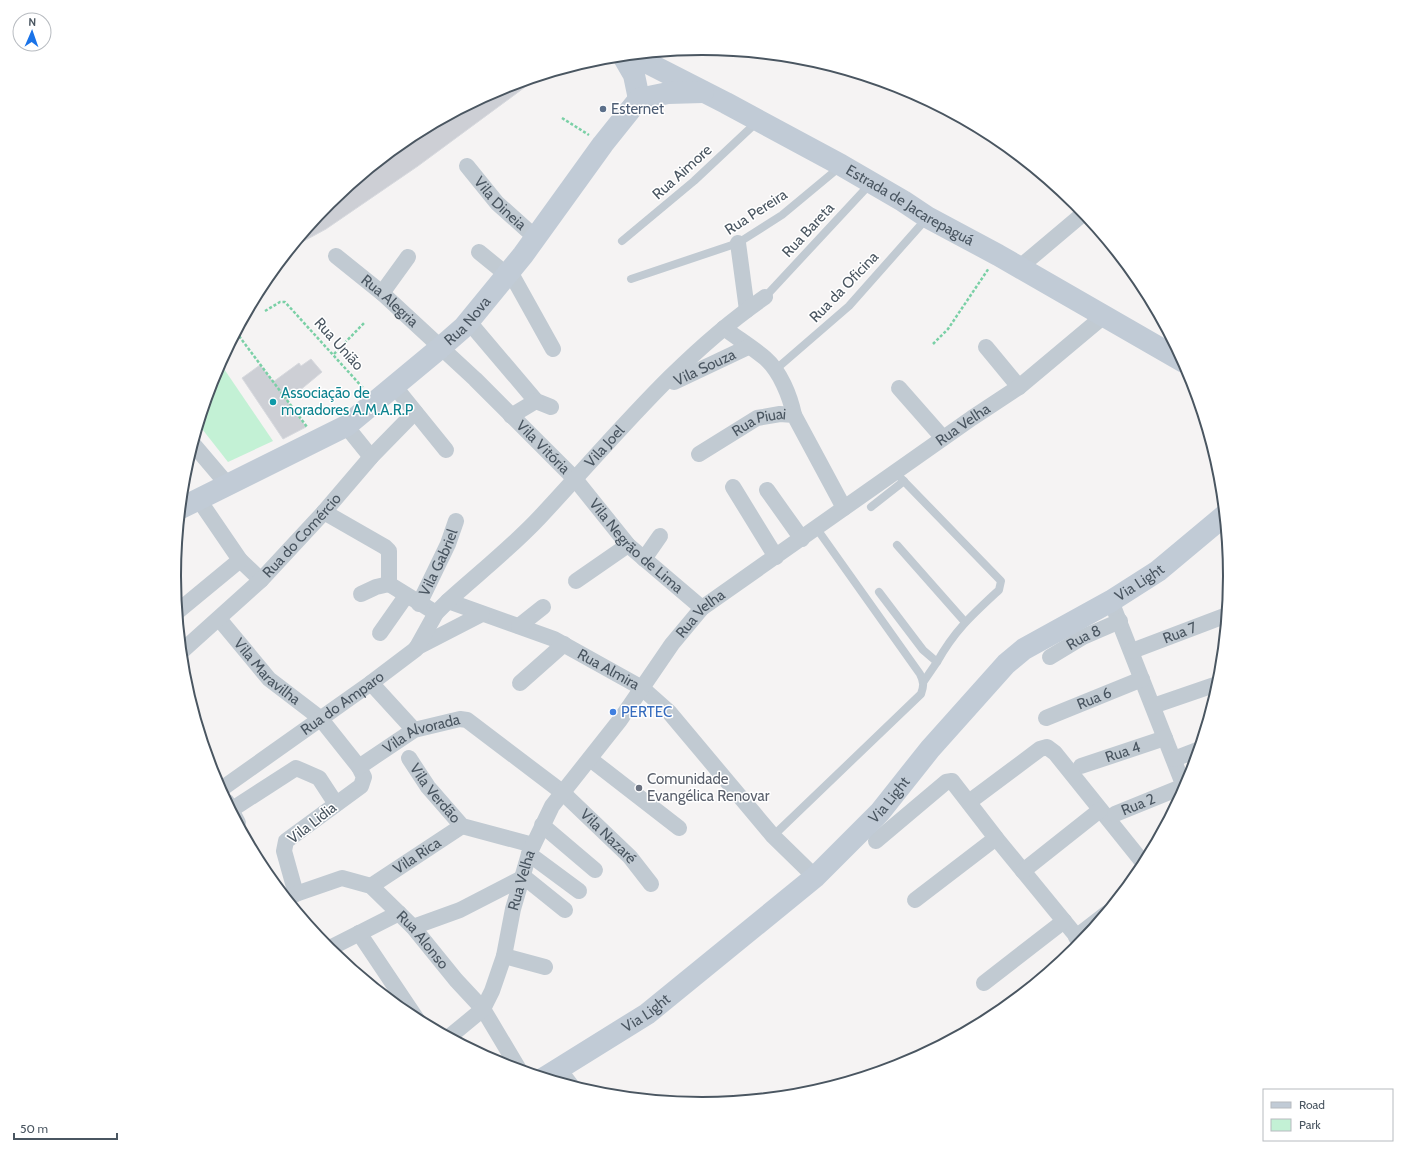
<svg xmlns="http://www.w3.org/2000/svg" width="1405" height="1153" viewBox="0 0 1405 1153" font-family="Cabin,sans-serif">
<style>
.green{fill:#c3f1d5}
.building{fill:#cdcfd5;stroke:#d7d9de}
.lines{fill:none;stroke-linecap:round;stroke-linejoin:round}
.path{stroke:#7ad0a6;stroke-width:2.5;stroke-dasharray:3 2;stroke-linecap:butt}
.lane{stroke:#c1cad2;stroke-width:8}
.street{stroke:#c1cad2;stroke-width:16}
.secondary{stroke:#c1cbd6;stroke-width:22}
.service-dot{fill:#5c6f8a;stroke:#fff;stroke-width:1.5}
.culture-dot{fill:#0f9aa8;stroke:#fff;stroke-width:1.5}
.shop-dot{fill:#3f7fe0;stroke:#fff;stroke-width:1.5}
.worship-dot{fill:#6b7280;stroke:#fff;stroke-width:1.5}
.labels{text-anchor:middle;stroke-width:3;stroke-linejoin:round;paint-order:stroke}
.service-label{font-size:15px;fill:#4e5e75;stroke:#fff;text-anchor:start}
.street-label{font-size:15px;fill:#4a5661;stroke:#fff}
.culture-label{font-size:15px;fill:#0d838f;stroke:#fff;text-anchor:start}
.shop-label{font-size:15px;fill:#366cbe;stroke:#fff;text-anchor:start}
.worship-label{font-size:15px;fill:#5b616d;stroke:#fff;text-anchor:start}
.rim{fill:none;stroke:#4a5661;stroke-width:2}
</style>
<rect width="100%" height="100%" fill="#f5f3f3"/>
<path class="green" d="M220,363l53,78 -45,21 -29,-37 15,-51z"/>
<g class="building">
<path d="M535,78l1,1 -118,87 -92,63 -35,19 38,-45 80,-66 91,-49z"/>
<path d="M311,359l11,13 -35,29 19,26 -23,12 -41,-61 18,-13 13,17 26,-19 2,3z"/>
</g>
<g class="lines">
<g class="path">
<path d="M562,118l27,17"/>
<path d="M265,311l15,-9h5l79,87"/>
<path d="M239,336l68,91"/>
<path d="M933,344l15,-15 41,-61"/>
<path d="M334,354l31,-32"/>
</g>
<g class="lane">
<path d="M622,241l72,-60 64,-60"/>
<path d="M631,279l107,-36 44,-28 59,-49"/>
<path d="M765,297l106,-114"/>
<path d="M775,370l74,-64 78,-88"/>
<path d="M871,507l33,-26"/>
<path d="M897,545l68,77"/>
<path d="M879,592l44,58 14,12c18,-32 35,-47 62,-72l2,-9 -106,-109"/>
<path d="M924,681l13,-19"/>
<path d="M773,836l148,-142c3,-8 3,-12 -1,-20l-103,-145"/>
<path d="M563,1068l15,20"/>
</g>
<g class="street">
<path id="s1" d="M467,166l30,37 39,35"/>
<path d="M738,243l9,67"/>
<path d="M479,252l27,22"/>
<path id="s2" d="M336,256l46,37 93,86 100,100 53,66 74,63"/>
<path d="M1020,267l64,-54"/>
<path d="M509,270l44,79"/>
<path d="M382,293l26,-36"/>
<path d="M469,322l67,79 15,6"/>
<path d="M724,328c13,10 28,19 41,30 15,13 25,38 29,57"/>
<path d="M986,347l33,40"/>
<path id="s3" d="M674,382l74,-35"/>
<path d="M395,387l51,63"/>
<path d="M899,388l44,50"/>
<path d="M511,416l25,-15"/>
<path d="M346,426l25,31"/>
<path d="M193,444l34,40"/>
<path id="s4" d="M699,454l58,-36 23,-4 14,1 50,93"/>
<path d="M733,487l43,70"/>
<path d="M767,490l35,49"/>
<path d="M324,512l61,35 4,4v33l47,29"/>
<path d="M644,559l16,-23"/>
<path d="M240,560l21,20"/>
<path d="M576,581l52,-36"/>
<path d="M361,594l15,-7 13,-3"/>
<path id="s5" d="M448,601l106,38 88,49 27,24 104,124 42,41"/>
<path d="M1111,601l74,188"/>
<path id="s6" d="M419,604l29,-60 8,-23"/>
<path d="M177,612l63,-52 -41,-60"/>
<path id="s7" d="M220,620l49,59 51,39 39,49 5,10 -3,9 -75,55 -2,10 12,43"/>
<path d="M519,626l24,-19"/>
<path d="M380,633l26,-37"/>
<path d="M416,648l66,-34"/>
<path id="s8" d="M1132,651l95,-36"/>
<path id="s9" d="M181,652l80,-72 63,-68 47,-55 44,-45"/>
<path id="s10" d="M1050,657l33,-20 37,-16"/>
<path d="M371,683l43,47"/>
<path d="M520,683l44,-39"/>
<path d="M1153,706l67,-23"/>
<path id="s11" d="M1046,718l96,-39"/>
<path id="s12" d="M409,758l19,29 34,39 71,19"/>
<path d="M590,759l89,69"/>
<path d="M1174,759l26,-10"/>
<path id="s13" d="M1081,766l84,-28"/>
<path id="s14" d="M359,767l55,-37 46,-11 7,1 95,72 68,65 21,27"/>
<path id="s15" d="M220,790l151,-107 45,-34 20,-36 12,-12c31,-28 64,-54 92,-84 71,-76 139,-161 225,-220"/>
<path d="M227,802l11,21"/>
<path d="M969,802l71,-53 7,-2 8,6 90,112"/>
<path d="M231,810l65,-42 23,10 17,26"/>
<path id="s16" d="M1115,814l69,-28"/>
<path d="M542,825l53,45"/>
<path d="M876,841l70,-59 6,-1 44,57 86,105"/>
<path d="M529,854l50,37"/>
<path d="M1023,871l77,-61"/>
<path id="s17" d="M371,886l91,-60"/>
<path id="s18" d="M287,897l55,-19 29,8 42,41 43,53 27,29 37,62"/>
<path d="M915,900l81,-62"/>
<path d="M413,927l47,-17 64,-33 41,33"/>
<path d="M359,933l59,88"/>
<path d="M1076,937l31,-24"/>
<path d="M328,949l71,-36"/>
<path d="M504,956l41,11"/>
<path d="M984,983l80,-62"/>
<path id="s19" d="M449,1037l34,-28 9,-18 12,-35 9,-47 16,-55 23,-48 68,-86 52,-76 30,-36 270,-190 47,-31 86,-72"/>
</g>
<g class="secondary">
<path id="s20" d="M632,55l94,48 115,62 62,36 24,16 71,38 186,107"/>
<path d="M623,56l11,19 5,24"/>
<path id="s21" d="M181,508l165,-82 94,-78 24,-21 59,-72 80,-111 36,-45 29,-6 35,-1"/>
<path id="s22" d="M544,1078l103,-64 168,-137 65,-65 50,-63 76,-85 18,-15 87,-48 47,-30 67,-56"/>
</g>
</g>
<circle class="service-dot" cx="603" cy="109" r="4"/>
<circle class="culture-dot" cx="273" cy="402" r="4"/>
<circle class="shop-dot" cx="613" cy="712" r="4"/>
<circle class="worship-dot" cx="639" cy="788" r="4"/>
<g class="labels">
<g class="service-label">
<text x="611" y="114">Esternet</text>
</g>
<g class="street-label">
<text transform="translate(682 172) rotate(-42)" y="5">Rua Aimore</text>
<text dy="5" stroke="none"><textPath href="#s1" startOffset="50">Vila Dineia</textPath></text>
<text dy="5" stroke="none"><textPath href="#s20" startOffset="316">Estrada de Jacarepaguá</textPath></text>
<text transform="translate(756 212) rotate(-33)" y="5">Rua Pereira</text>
<text transform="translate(808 230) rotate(-47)" y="5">Rua Bareta</text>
<text transform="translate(844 287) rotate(-46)" y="5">Rua da Oficina</text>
<text dy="5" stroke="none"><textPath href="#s2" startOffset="70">Rua Alegria</textPath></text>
<text dy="5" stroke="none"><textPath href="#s21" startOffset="345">Rua Nova</textPath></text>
<text transform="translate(339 344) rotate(48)" y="5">Rua União</text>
<text dy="5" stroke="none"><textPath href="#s3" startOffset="34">Vila Souza</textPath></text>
<text dy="5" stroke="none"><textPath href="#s19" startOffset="827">Rua Velha</textPath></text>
<text dy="5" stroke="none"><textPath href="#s4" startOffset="69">Rua Piuai</textPath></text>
<text dy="5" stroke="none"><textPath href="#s15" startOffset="520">Vila Joel</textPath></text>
<text dy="5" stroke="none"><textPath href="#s2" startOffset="282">Vila Vitória</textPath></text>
<text dy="5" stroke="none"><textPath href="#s9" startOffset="168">Rua do Comércio</textPath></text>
<text dy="5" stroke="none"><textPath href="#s2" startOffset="418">Vila Negrão de Lima</textPath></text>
<text dy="5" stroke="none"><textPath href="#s6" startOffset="46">Vila Gabriel</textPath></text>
<text dy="5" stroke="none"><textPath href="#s22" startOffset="781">Via Light</textPath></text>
<text dy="5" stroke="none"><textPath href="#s19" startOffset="503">Rua Velha</textPath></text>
<text dy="5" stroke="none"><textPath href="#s8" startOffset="51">Rua 7</textPath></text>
<text dy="5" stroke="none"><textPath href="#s10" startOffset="39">Rua 8</textPath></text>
<text dy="5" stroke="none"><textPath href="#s5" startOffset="175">Rua Almira</textPath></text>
<text dy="5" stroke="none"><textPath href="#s7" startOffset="70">Vila Maravilha</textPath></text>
<text dy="5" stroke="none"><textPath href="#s11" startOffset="52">Rua 6</textPath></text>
<text dy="5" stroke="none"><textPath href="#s15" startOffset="150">Rua do Amparo</textPath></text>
<text dy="5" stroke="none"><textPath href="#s14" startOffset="72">Vila Alvorada</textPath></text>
<text dy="5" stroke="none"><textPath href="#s13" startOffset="44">Rua 4</textPath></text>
<text dy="5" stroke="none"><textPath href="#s12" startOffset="44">Vila Verdão</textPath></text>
<text dy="5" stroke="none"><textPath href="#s22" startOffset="445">Via Light</textPath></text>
<text dy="5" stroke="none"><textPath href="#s16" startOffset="25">Rua 2</textPath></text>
<text transform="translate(312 823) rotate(-38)" y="5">Vila Lidia</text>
<text dy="5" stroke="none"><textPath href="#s14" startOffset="304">Vila Nazaré</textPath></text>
<text dy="5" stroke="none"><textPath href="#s17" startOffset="55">Vila Rica</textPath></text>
<text dy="5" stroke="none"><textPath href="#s19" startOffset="179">Rua Velha</textPath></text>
<text dy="5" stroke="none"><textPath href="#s18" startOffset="163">Rua Alonso</textPath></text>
<text dy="5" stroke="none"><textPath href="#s22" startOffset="121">Via Light</textPath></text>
</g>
<g class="culture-label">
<text x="281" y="398">Associação de<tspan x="281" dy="17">moradores A.M.A.R.P</tspan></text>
</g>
<g class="shop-label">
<text x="621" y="717">PERTEC</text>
</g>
<g class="worship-label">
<text x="647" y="784">Comunidade<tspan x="647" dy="17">Evangélica Renovar</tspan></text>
</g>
</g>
<path d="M0 0H1405V1153H0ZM181 576a521 521 0 1 1 1042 0a521 521 0 1 1-1042 0Z" fill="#fff" fill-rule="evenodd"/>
<path class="rim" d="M181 576a521 521 0 1 1 1042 0a521 521 0 1 1-1042 0Z"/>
<rect x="1263" y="1089" width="130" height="52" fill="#ffffff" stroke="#b7bbc0"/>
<rect x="1271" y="1102" width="20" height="6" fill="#c1cbd6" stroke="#b7bbc0"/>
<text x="1299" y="1109" font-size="12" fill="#4a5661">Road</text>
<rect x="1271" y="1119" width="20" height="12" fill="#c3f1d5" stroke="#b7bbc0"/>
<text x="1299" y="1129" font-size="12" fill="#4a5661">Park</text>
<g transform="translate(32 32) rotate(2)"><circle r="19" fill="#ffffff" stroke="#b7bbc0"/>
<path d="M0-3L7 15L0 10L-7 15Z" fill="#1a73e8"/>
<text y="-6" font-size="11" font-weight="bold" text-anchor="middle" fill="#4a5661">N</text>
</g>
<path d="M14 1133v6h103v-6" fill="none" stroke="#4a5661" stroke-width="2"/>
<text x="20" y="1133" font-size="12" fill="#4a5661" stroke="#ffffff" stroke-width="3" paint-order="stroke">50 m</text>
</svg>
